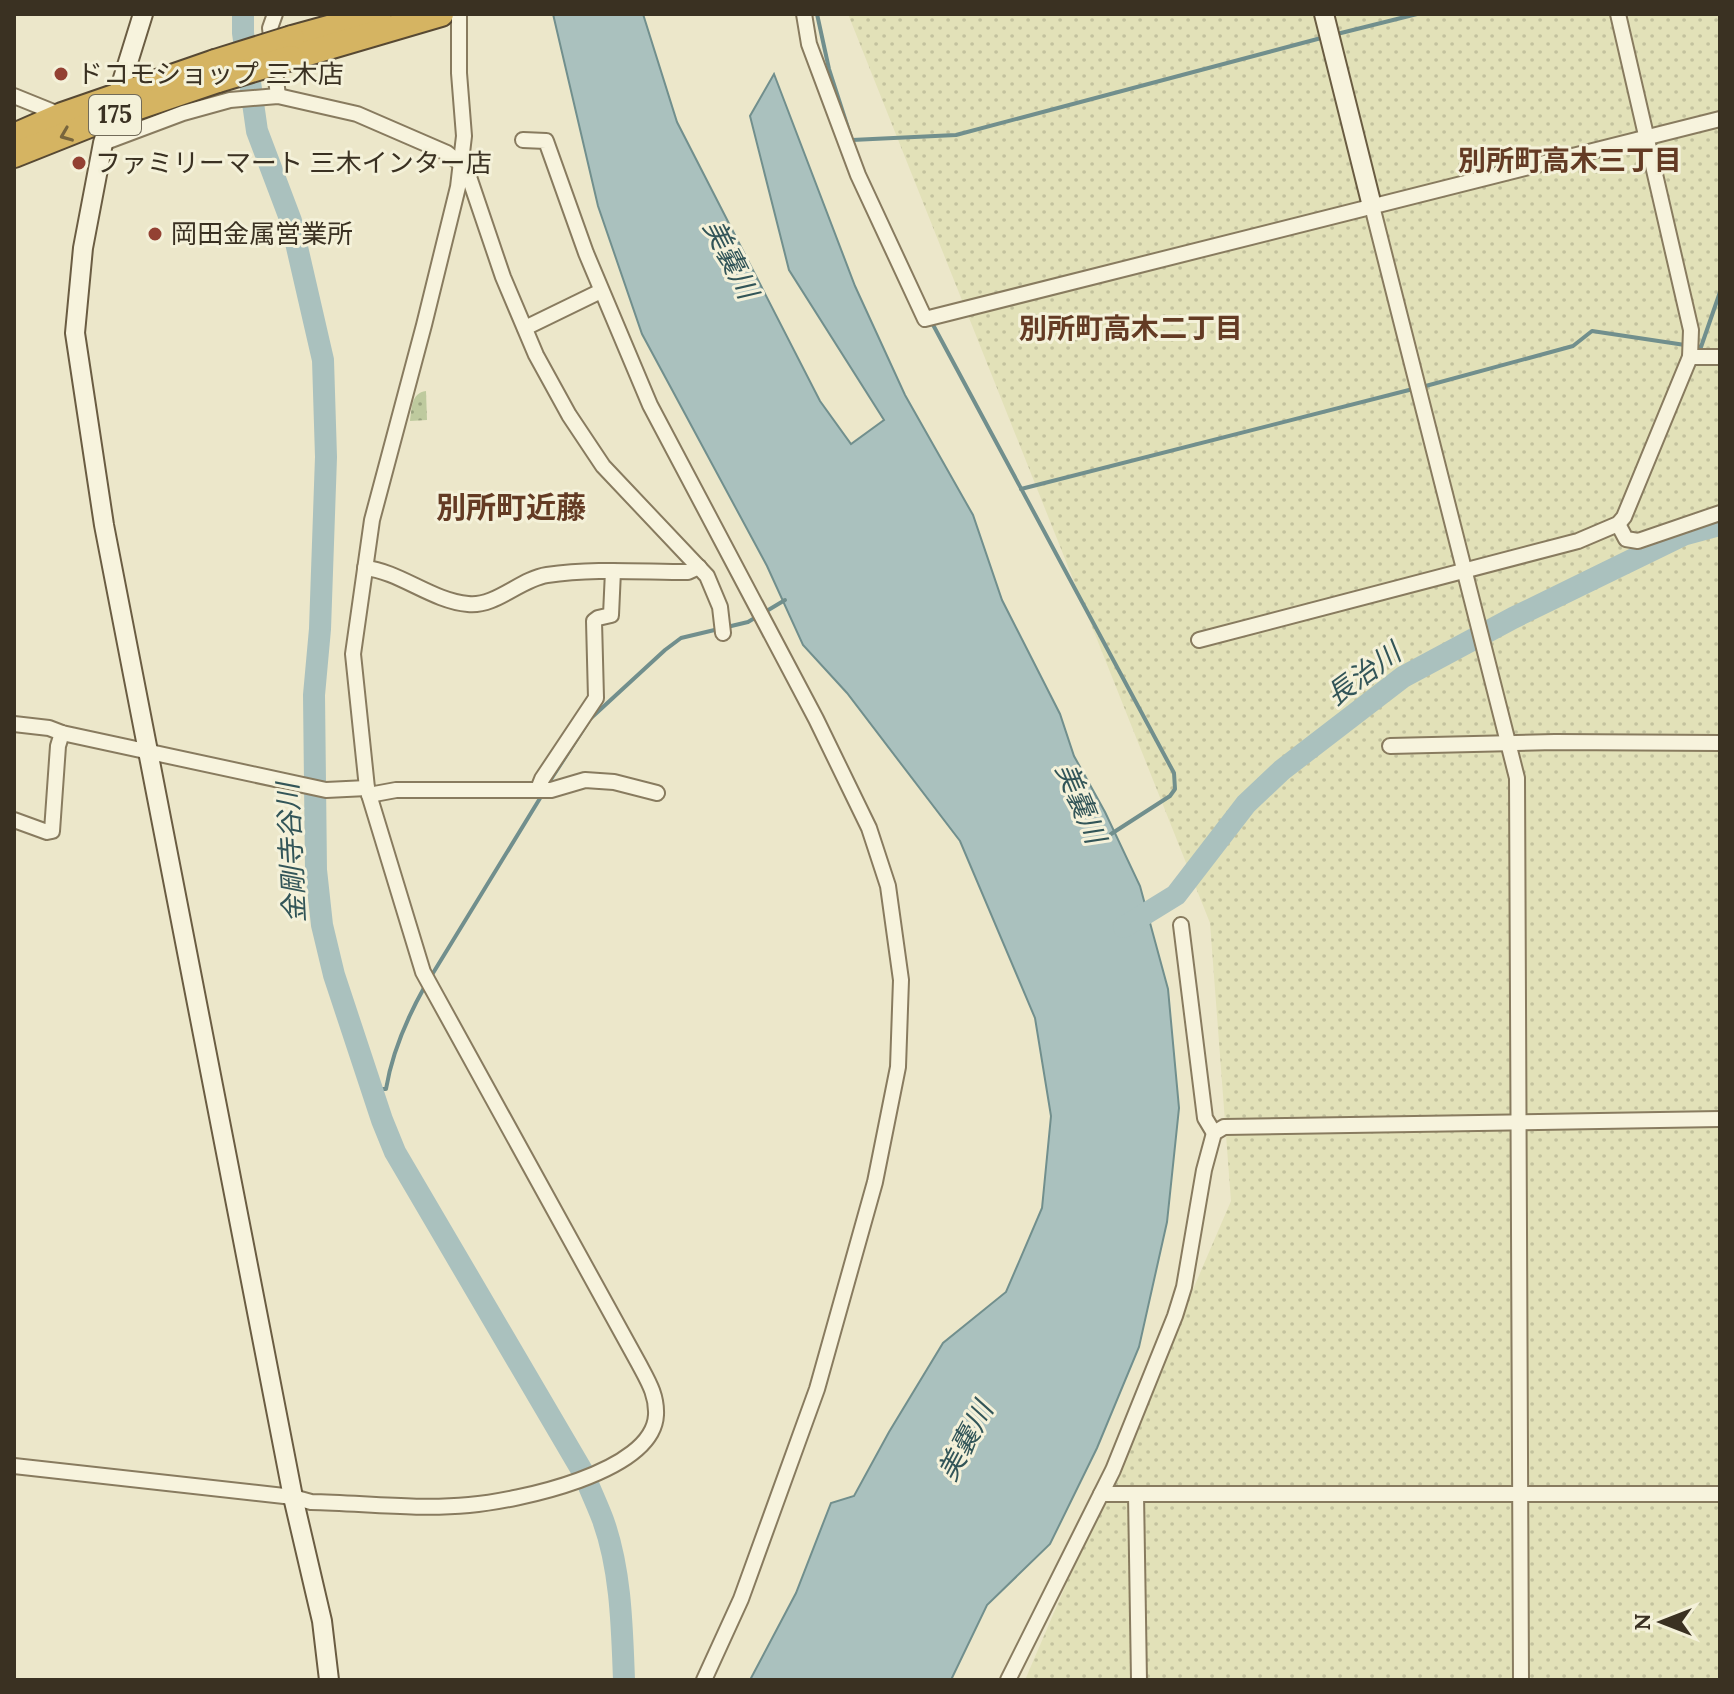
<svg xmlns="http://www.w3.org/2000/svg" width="1734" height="1694" viewBox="0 0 1734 1694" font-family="Lora,'Noto Sans JP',serif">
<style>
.farmland{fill:url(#farmland-dots)}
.green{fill:url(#green-dots)}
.water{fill:#aac1be;stroke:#718f8d;stroke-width:2}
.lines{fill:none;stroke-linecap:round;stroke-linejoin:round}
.stream{stroke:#718f8d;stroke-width:4}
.river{stroke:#aac1be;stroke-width:22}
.street-casing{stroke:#887b5f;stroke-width:18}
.secondary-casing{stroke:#6a5c42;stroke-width:22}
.highway-casing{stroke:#574933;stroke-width:28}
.street{stroke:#f7f3dd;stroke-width:14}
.secondary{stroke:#f7f3dd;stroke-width:18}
.highway{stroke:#d5b462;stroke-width:24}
.highway-bridge-casing{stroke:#574933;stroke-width:28;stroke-linecap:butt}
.highway-bridge{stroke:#d5b462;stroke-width:24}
.oneway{stroke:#78653c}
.poi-dot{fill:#934133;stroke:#f4f1d9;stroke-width:3}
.labels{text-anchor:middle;stroke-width:6;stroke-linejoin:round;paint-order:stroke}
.shield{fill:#f4f1d9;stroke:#726b59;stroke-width:2}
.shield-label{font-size:24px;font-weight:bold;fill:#3a3122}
.poi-label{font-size:26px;fill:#3a3122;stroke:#f4f1d9;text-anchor:start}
.neighbourhood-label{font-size:28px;font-weight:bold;fill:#643b24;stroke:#f4f1d9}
.water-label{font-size:28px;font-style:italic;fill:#325558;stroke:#f4f1d9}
.quarter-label{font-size:30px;font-weight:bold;fill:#643b24;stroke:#f4f1d9}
</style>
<defs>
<pattern id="farmland-dots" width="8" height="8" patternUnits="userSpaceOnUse" patternTransform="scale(2)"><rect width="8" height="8" fill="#e2e1b8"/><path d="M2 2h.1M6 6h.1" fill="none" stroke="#c3c29e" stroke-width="1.8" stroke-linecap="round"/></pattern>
<pattern id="green-dots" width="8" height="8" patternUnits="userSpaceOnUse" patternTransform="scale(2)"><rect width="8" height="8" fill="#beca9e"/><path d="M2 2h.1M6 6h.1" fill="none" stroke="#9ba580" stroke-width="1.8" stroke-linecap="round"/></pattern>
</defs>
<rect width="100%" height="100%" fill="#ece7ca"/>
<path class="farmland" d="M848,14h872v1666h-695l206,-479 -21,-278z"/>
<path class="green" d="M426,391l1,29 -17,1c2,-13 1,-28 16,-30z"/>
<path class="water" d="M553,14h90l34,108 143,279 31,43 33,-24 -95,-150 -39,-154 24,-42 81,212 50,109 68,120 29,85 58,114 14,42 31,56 35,74 28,103 11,119 -12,114 -28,125 -42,101 -47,96 -63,61 -36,75h-201l46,-87 35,-90 23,-7 35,-64 54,-89 63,-51 36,-84 9,-92 -16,-98 -75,-177 -113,-148 -44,-48 -36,-79 -125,-232 -44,-128z"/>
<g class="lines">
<g class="stream">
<path d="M817,14l12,55 22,68"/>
<path d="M1333,35l84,-21"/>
<path d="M852,140l104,-5 369,-98"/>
<path d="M931,321l243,452 1,16 -5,7 -59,38"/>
<path d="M1694,346l7,1 19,-55"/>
<path d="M1422,387l151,-41 19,-15 93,14"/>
<path d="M1021,489l392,-100"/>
<path d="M765,612l20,-12"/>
<path d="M546,787l44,-68 75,-69 16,-12 67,-16 10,-6"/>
<path d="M430,978l112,-183"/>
<path d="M372,1089h14c6,-36 21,-71 39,-103"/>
</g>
<g class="river">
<path d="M243,14v19l14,98 34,90 32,139 3,97 -6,172 -6,66 2,175 6,55 12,50 48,145 13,32 189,322c6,16 13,30 19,46 18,50 19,107 21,160"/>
<path d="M1124,927l52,-32 70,-91 36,-34 121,-93 110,-59 170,-83 37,-10"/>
</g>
<g class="street-casing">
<g id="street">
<path d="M275,14l-5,14 8,68"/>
<path d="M804,14l5,30 49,131 67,144 795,-200"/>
<path d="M14,96l47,19"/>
<path d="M523,140l23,1 40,112 64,152 166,314 53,109 19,58 13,94 -3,87 -23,115 -58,207 -76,210 -37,81"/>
<path d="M103,143l80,-30 47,-13 48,-4 79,18 90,39 19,15 37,109 33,78 33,60 34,51 104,110 13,31 3,26"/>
<path d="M1372,206l145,572 4,902"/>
<path d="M525,328l76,-37"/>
<path d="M1690,357h30"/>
<path d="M1618,524l8,15 12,2 82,-28"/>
<path d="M365,568c34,3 67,33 103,36 28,3 52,-25 79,-29 47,-7 95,-3 141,-3l11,-5"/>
<path d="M1199,640l379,-99 40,-17 6,-7 66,-160 1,-27 -73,-316"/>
<path d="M14,724l35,4 13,5 264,57 41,-2"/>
<path d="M1390,746l165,-4 165,1"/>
<path d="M538,789l4,-10 54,-81 -2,-77 4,-3 13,-3 2,-44"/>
<path d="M369,795l27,-5h155l34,-10 29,2 43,11"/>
<path d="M14,820l33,12 5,-1 6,-85 4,-13"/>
<path d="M1181,925l24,193 9,15"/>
<path d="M14,1466l279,31 18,5c52,1 106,8 158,3 47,-4 184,-32 187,-90 1,-20 -8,-34 -17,-51l-216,-392 -56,-184 -14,-134 19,-134 52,-195 34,-138 6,-51 -5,-63v-59"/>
<path d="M1101,1494h619"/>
<path d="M1136,1494l3,186"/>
<path d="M1008,1680l105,-210 62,-154 9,-29 20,-117 10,-37 10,-6 496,-8"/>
</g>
</g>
<g class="secondary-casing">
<g id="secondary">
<path d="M143,14l-40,129 -20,105 -8,85 29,192 189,972 29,124 7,59"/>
<path d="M1324,14l48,192"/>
</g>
</g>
<g class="highway-casing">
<g id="highway">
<path d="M292,38l87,-24"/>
<path d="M291,58l150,-44"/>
<path d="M14,136l48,-21 153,-53"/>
<path d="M14,155l98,-39 106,-36"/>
</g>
</g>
<use href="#street" class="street"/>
<use href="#secondary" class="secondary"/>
<use href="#highway" class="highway"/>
<g class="highway-bridge-casing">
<g id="highway-bridge">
<path d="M215,62l77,-24"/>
<path d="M218,80l73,-22"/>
</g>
</g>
<use href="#highway-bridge" class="highway-bridge"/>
</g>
<defs><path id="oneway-chevron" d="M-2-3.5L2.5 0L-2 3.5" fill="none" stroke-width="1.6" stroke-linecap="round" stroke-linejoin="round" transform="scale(2)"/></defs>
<use class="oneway" href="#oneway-chevron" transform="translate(66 135) rotate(158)"/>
<g class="poi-dot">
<circle cx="61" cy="74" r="8"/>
<circle cx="79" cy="163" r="8"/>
<circle cx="155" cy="234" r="8"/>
</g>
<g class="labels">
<rect class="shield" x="89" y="95" width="52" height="40" rx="6"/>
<g class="shield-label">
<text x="115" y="123">175</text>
</g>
<g class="poi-label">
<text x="77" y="83">ドコモショップ 三木店</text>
<text x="95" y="172">ファミリーマート 三木インター店</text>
<text x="171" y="243">岡田金属営業所</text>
</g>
<g class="neighbourhood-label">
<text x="1570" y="170">別所町高木三丁目</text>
<text x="1131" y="338">別所町高木二丁目</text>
</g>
<g class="water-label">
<text transform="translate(731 259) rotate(63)" y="10">美嚢川</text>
<text transform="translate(1363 674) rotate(-36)" y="10">長治川</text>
<text transform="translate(1081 803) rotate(67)" y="10">美嚢川</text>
<text transform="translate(291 853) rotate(-93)" y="10">金剛寺谷川</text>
<text transform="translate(965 1441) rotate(-62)" y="10">美嚢川</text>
</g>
<g class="quarter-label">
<text x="511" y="518">別所町近藤</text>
</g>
</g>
<rect width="1734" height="1694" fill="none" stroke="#3a3122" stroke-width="32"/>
<g transform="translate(1662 1622) rotate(270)" stroke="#f4f1d9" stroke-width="6" paint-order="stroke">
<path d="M0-6L14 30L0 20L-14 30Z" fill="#3a3122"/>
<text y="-12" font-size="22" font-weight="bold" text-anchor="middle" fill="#3a3122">N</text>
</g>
</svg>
